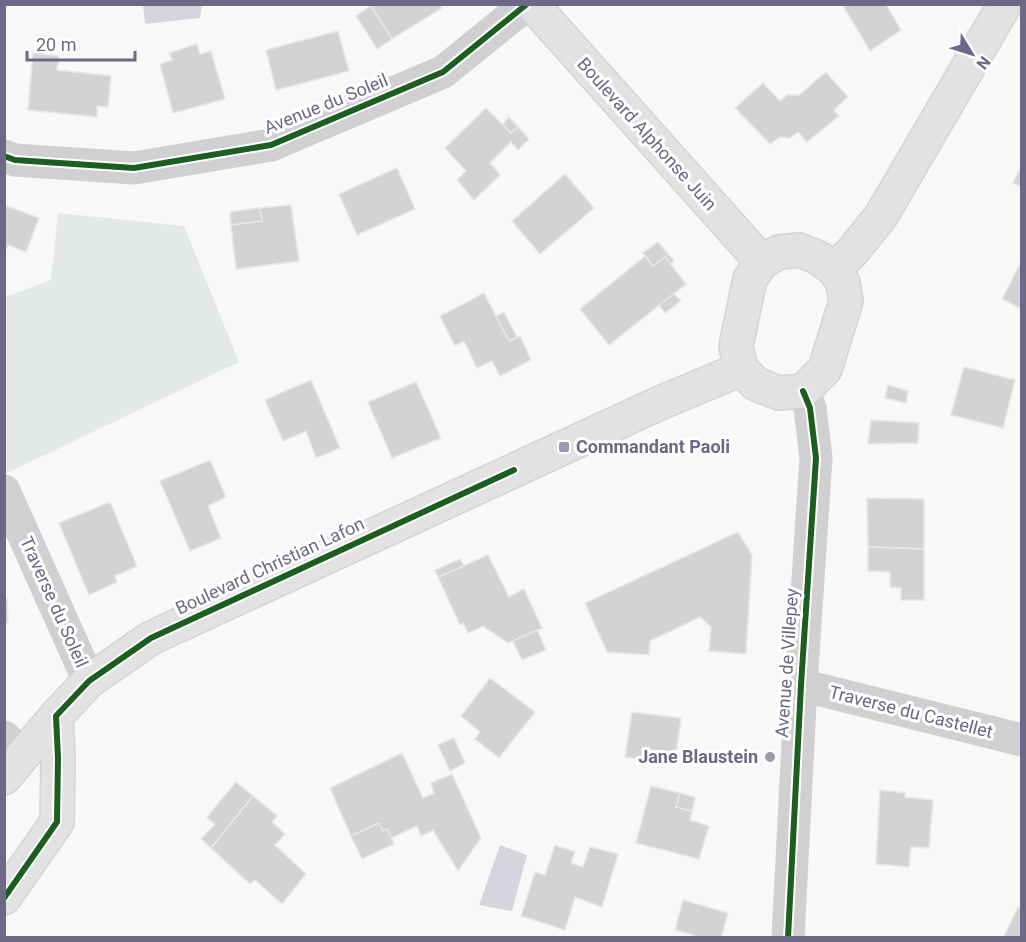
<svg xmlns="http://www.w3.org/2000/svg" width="1026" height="942" viewBox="0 0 1026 942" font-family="Roboto,sans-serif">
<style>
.green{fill:#e4e9e6}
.water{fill:#d5d6dd}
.building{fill:#d3d3d5;stroke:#e6e7e6;stroke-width:1.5}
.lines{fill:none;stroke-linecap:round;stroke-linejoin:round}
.secondary-casing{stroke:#d5d4d6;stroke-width:36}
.street{stroke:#d0cfd2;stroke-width:33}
.secondary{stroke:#e2e2e3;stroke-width:33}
.cycleway-casing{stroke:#fff;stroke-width:10}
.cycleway{stroke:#1b5e20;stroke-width:6}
.poi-dot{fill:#9d9aae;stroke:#fff;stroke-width:2}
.labels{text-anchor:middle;stroke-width:6;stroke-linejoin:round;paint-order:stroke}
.street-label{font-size:18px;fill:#6c6886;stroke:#fff}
.poi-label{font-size:18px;font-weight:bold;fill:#6c6886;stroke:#fff;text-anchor:start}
</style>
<rect width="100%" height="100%" fill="#f7f8f7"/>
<path class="green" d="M58,213l126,13 55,136 -234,112v-177l46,-17z"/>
<g class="water">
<path d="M143,5h59l-2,13 -55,6z"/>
<path d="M500,845l27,10 -15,56 -33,-6z"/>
</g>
<g class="building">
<path d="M373,4h67l2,4 -50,31 -21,-33z"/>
<path d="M842,4h44l15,26 -31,21z"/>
<path d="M371,6l21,33 -15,10 -21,-33z"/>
<path d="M338,31l11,40 -73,19 -10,-40z"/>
<path d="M197,44l3,10 11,-3 14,48 -52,14 -13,-49 12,-4 -3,-7z"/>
<path d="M33,53l26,3 -2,14 54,6 -3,31 -11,-1v11l-69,-7z"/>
<path d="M826,72l22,25 -14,13 5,6 -32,26 -9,-10 -8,6 -10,-1 -10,7 -35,-36 28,-25 17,18 7,-6h12z"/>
<path d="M486,108l25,25 7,-6 11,12 -11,11 -7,-8 -21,21 10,12 -26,25 -17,-20 9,-9 -21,-23z"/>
<path d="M509,117l9,10 -7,6 -8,-9z"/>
<path d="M1022,165v22l-9,-4z"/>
<path d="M397,168l18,41 -58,26 -18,-41z"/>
<path d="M565,174l29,34 -54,46 -28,-33z"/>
<path d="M4,205l35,13 -13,34 -18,-7 -4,8z"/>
<path d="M291,205l8,56 -63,8 -5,-44 31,-4 -2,-13z"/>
<path d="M260,208l2,13 -31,4 -1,-13z"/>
<path d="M658,242l16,19 -4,3 -5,-7 -12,9 -10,-13z"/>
<path d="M645,256l8,10 12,-9 21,27 -77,61 -29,-36z"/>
<path d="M1022,260v49l-20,-10z"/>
<path d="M484,293l25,48 11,-5 11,24 -31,16 -8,-15 -15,7 -13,-27 -9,5 -15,-30z"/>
<path d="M674,294l7,7 -16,12 -6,-8z"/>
<path d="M504,312l13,25 -8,4 -13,-25z"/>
<path d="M964,367l51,13 -12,48 -52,-13z"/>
<path d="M311,380l29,68 -24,10 -10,-27 -23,10 -18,-41z"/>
<path d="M416,382l25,56 -49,20 -24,-56z"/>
<path d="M888,385l20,6 -2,12 -21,-5z"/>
<path d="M871,420l48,3 -1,20 -50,1z"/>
<path d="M210,460l16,37 -18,9 13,32 -31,13 -30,-70z"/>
<path d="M867,498l57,1v50l-56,-2z"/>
<path d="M110,502l27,64 -22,10 2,6 -28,13 -30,-72z"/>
<path d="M738,532l14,23 -6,99 -37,-3 2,-24 -11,-10 -50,24 -1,14 -42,-3 -22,-49z"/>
<path d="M868,547l56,2v51h-23v-12l-11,-1v-15l-22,-1z"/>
<path d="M488,555l21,42 15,-8 18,39 -34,15 -25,-17 -15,7 -5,-10 -3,2 -22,-48z"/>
<path d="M460,559l4,7 -26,11 -3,-7z"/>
<path d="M4,599h3l1,24h-4z"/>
<path d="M537,630l9,20 -24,10 -9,-19z"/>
<path d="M490,678l45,34 -36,46 -24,-19 5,-7 -19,-16z"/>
<path d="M632,712l49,6 -5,36 -24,-4 -2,11 -25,-4z"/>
<path d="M454,738l11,25 -15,8 -12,-26z"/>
<path d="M402,753l21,45 11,-5 -3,-10 21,-9 29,64 -23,33 -25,-41 -12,6 -4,-10 -26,12 -4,-9 -4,2 -4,-8 -28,13 -21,-48z"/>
<path d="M236,782l17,14 -42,52 -10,-9 14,-15 -8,-7z"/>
<path d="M651,786l29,7 -4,14 16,4 -2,9 19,6 -10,33 -63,-16z"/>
<path d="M880,790l25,3v4l28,3 -4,48 -18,-1 -2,20 -33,-3z"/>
<path d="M680,793l14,4 1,2 -3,12 -16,-4z"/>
<path d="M253,796l24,20 -5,6 13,12 -10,11 31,29 -24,30 -27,-24 -5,4 -39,-36z"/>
<path d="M379,823l4,8 4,-2 7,15 -32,15 -11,-23z"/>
<path d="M555,845l20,7 -4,11 12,4 7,-20 28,7 -16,53 -27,-10 -10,33 -44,-14 14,-44 10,3z"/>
<path d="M683,900l45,13 -7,25h-18l-28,-8z"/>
<path d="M1018,907l4,3v28h-19z"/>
</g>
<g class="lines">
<g class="secondary-casing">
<g id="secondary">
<path d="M532,4l230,258"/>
<path d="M799,250l18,7 17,12 9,14 3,18 -21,68 -22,22 -24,2 -23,-9 -15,-15 -5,-23 14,-67 12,-17 17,-10z"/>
<path d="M834,269l18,-17 29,-36 124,-212"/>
<path d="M4,778l52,-62 33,-35 62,-43 509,-235 81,-34"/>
<path d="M4,898l53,-76 1,-64 -2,-42"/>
</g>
</g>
<g class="street">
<path d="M4,156l11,4 119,8 137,-23 172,-73 84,-68"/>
<path d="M4,491l85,190"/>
<path d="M801,685l221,55"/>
<path d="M4,737l19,17"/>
<path d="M788,938l13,-253 15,-227 -6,-50 -7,-17"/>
</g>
<use href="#secondary" class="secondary"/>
<g class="cycleway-casing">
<g id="cycleway">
<path d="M4,156l11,4 119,8 137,-23 172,-73 84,-68"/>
<path d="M4,898l53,-76 1,-64 -2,-42 33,-35 62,-43 363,-168"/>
<path d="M788,938l13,-253 15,-227 -6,-50 -7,-17"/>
</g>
</g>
<use href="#cycleway" class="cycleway"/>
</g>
<g class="poi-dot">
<rect x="558" y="441" width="12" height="12" rx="3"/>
<circle cx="770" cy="757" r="6"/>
</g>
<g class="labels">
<g class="street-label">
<text transform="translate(326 104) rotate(-22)" y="6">Avenue du Soleil</text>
<text transform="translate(647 134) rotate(48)" y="6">Boulevard Alphonse Juin</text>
<text transform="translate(270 566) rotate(-25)" y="6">Boulevard Christian Lafon</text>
<text transform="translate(54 602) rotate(66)" y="6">Traverse du Soleil</text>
<text transform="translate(787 663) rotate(-86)" y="6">Avenue de Villepey</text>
<text transform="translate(911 712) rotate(14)" y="6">Traverse du Castellet</text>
</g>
<g class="poi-label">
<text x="576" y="453">Commandant Paoli</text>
<text x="758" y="763" text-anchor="end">Jane Blaustein</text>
</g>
</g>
<rect width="1026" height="942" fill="none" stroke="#6c6886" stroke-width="12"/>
<g transform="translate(972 54) rotate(128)" stroke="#ffffff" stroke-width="4.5" paint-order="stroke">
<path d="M0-4.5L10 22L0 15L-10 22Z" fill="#6c6886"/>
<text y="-9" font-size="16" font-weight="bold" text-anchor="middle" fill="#6c6886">N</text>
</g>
<path d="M27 51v9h108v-9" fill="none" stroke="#6c6886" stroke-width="3"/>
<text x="36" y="51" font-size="18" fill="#6c6886" stroke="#ffffff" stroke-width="4.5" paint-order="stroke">20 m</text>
</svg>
